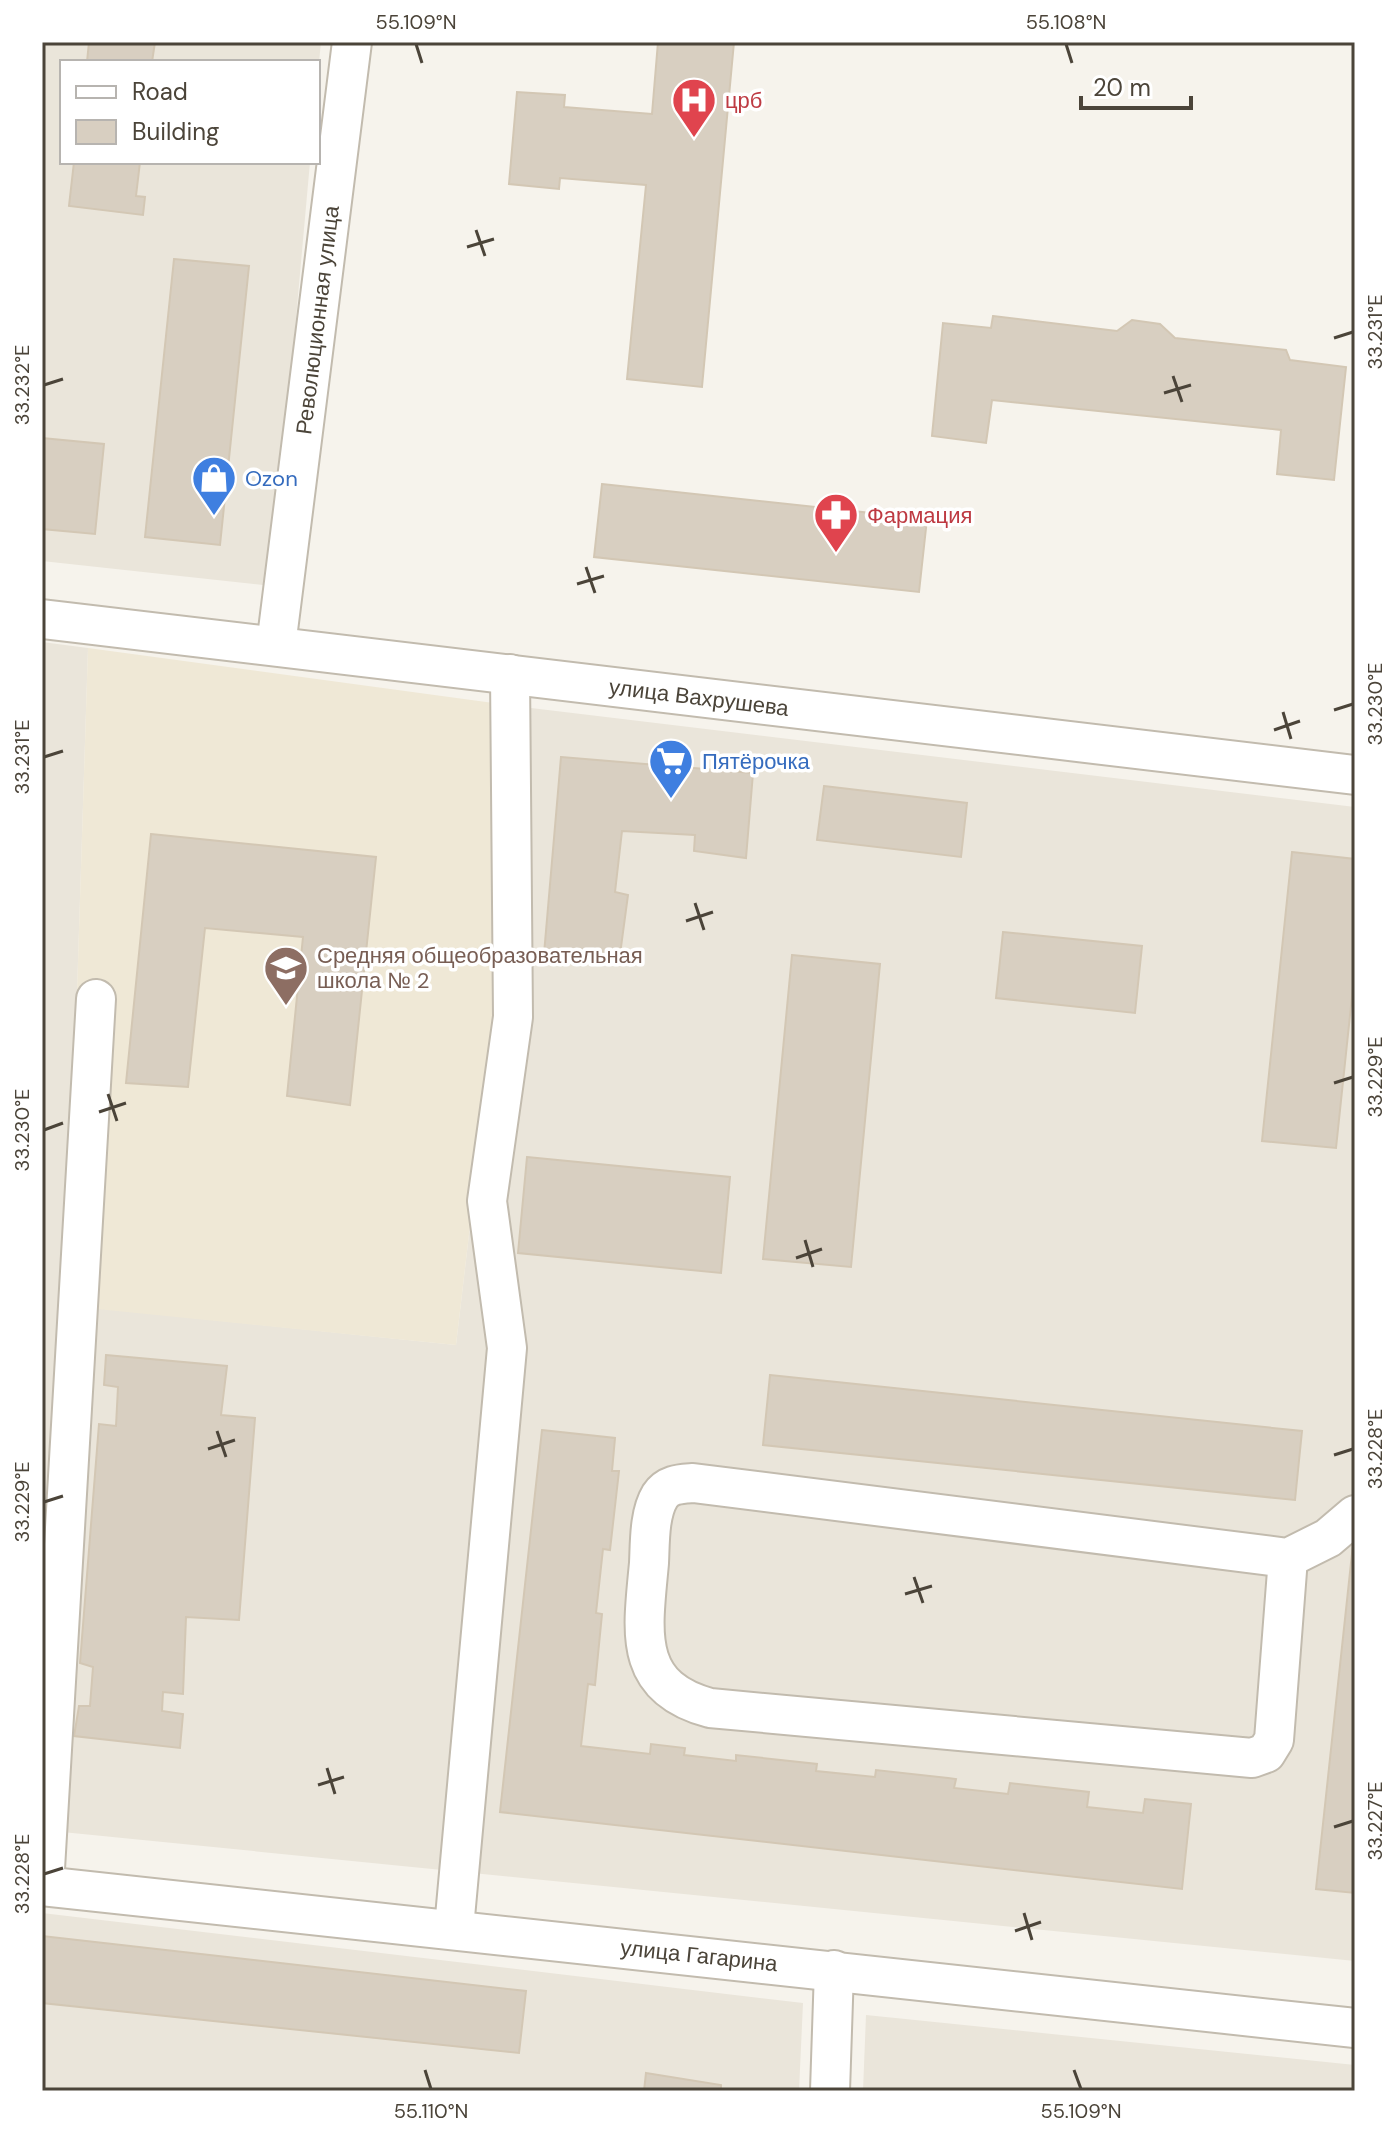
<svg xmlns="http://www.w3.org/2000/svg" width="1397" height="2133" viewBox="0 0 1397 2133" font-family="'DM Sans',sans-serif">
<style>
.residential{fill:#eae5da}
.education{fill:#efe8d6}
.building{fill:#d8cfc1;stroke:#d3c7b4;stroke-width:2}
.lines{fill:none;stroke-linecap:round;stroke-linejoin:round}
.minor-casing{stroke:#c2bbae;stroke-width:42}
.minor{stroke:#fff;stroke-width:38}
.ticks{fill:none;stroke:#4b4439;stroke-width:3}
.labels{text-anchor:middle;stroke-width:7;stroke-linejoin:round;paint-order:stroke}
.health-label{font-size:22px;fill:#be3a42;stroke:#fff;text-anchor:start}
.street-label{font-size:22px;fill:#4b4439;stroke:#fff}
.shop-label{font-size:22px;fill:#366cbe;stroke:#fff;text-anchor:start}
.education-label{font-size:22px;fill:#785e54;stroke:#fff;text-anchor:start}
.neatline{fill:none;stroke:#4b4439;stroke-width:3}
.ticks-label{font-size:20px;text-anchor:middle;fill:#4b4439}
</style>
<rect width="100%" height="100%" fill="#f6f3ec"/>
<g class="residential">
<path d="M42,42h279l-3,30v-10h-256v100h248l-38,424 -230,-25z"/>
<path d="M42,642l46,6 -21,657 389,40 75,-637 824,99v1154l-1313,-131z"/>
<path d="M42,1913l761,90 -4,88h-757z"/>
<path d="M866,2015l489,50v26h-492z"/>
</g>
<path class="education" d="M88,648l443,60 -75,637 -389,-39z"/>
<g class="building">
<path d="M89,42h66l-3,20h-65z"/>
<path d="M658,42h76l-32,345 -75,-8 19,-194 -86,-7 -1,11 -50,-5 8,-92 48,3 -1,12 88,7z"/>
<path d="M74,162h66l-4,34 9,1 -2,18 -74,-9z"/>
<path d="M174,259l75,7 -29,279 -75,-8z"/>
<path d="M993,316l124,15 15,-11 28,4 15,14 111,12 4,10 56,7 -12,113 -57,-6 4,-44 -289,-30 -6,43 -54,-7 11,-113 48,5z"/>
<path d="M42,438l62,6 -9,90 -53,-5z"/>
<path d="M602,484l325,35 -8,73 -325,-35z"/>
<path d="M561,757l192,16 -7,85 -52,-7 1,-16 -73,-4 -7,61 13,3 -9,67 -75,-8z"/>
<path d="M824,786l143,17 -6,54 -144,-17z"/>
<path d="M151,834l225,23 -26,248 -63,-9 16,-159 -98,-9 -17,159 -62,-4z"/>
<path d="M1292,852l63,7v109l-19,180 -74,-7z"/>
<path d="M1003,932l139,14 -7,67 -139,-15z"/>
<path d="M792,955l88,9 -29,303 -88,-8z"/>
<path d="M527,1157l203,20 -9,96 -203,-20z"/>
<path d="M106,1355l121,11 -6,49 34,3 -16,202 -53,-3 -3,77 -20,-2 -1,19 21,3 -3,34 -106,-12 5,-30h11l3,-39 -13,-4 19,-239 17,2 2,-39 -14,-2z"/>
<path d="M770,1375l532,56 -7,69 -532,-55z"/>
<path d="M542,1430l73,8 -3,33h7l-9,79 -7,-1 -7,64 6,1 -7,71 -7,-1 -7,62 69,8 1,-10 34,4 -1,7 52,6v-6l81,9 -1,7 59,6 1,-7 72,8 8,1 -2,9 54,6 2,-11 79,9 -2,15 56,6 2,-14 46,5 -9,85 -682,-77z"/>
<path d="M1354,1535h1v358l-39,-4z"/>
<path d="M42,1936l484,55 -7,62 -477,-50z"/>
<path d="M646,2073l75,12v6h-77z"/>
</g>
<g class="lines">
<g class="minor-casing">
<g id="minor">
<path d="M42,619l1313,156"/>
<path d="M276,646l76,-604"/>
<path d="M1288,1558l-14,182 -8,13 -14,5 -542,-50c-79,-21 -67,-78 -61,-145 1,-20 0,-49 11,-67 8,-12 20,-12 33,-13l595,75 40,-20 27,-23"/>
<path d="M42,1886l1313,142"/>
<path d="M44,1886l52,-887"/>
<path d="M454,1928l53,-580 -20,-147 26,-184 -3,-343"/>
<path d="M830,2091l4,-121"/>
</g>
</g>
<use href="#minor" class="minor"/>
</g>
<path class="ticks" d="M416,44l6,19M1066,44l6,19M476,230l9,26M467,247l27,-8M1334,338l19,-6M1173,376l9,26M44,385l19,-6M1164,393l27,-8M586,567l9,26M577,584l27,-8M1334,710l19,-6M1283,712l8,27M1274,730l26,-9M44,757l19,-6M695,903l9,27M686,921l27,-9M1334,1083l19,-6M108,1094l9,27M99,1112l27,-9M44,1130l19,-7M805,1240l8,27M796,1258l26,-9M217,1431l9,26M208,1449l27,-9M1334,1455l19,-6M44,1502l19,-6M914,1577l9,26M905,1594l27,-8M327,1768l8,26M318,1785l26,-8M1334,1827l19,-6M44,1874l19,-6M1024,1913l8,27M1015,1931l26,-9M425,2070l6,19M1074,2070l7,19"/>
<defs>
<g id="hospital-pin" transform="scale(2.3)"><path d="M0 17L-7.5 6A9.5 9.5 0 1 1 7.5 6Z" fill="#e0444e" stroke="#fff"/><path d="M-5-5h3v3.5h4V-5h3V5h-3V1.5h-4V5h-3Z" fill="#fff"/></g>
<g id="shop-pin" transform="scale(2.3)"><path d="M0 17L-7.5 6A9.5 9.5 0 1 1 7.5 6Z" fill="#3f7fe0" stroke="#fff"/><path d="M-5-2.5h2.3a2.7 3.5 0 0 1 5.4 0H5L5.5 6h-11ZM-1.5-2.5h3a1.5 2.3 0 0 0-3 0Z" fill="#fff"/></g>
<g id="pharmacy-pin" transform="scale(2.3)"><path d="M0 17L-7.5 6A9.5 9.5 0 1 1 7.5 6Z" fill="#e0444e" stroke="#fff"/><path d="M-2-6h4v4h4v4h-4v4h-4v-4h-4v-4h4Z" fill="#fff"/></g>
<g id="supermarket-pin" transform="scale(2.3)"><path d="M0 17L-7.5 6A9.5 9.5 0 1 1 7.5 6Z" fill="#3f7fe0" stroke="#fff"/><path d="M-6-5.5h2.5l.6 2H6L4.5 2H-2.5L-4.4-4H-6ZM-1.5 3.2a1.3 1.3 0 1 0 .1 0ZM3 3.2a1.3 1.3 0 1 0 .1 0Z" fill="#fff"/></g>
<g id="school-pin" transform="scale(2.3)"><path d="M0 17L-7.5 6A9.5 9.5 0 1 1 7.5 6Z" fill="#8d6e63" stroke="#fff"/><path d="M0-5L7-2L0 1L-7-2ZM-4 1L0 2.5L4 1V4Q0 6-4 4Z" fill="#fff"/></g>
</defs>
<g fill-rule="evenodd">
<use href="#hospital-pin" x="694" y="100"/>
<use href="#shop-pin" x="214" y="478"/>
<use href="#pharmacy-pin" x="836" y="515"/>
<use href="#supermarket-pin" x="671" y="761"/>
<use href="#school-pin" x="286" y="968"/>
</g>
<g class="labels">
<g class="health-label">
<text x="725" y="108">црб</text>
<text x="867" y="523">Фармация</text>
</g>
<g class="street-label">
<text transform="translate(317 320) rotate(-83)" y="8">Революционная улица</text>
<text transform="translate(699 697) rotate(7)" y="8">улица Вахрушева</text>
<text transform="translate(699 1955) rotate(6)" y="8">улица Гагарина</text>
</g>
<g class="shop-label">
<text x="245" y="486">Ozon</text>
<text x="702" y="769">Пятёрочка</text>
</g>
<g class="education-label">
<text x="317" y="963">Средняя общеобразовательная<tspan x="317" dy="25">школа № 2</tspan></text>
</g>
</g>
<rect width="1397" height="2133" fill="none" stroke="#ffffff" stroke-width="88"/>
<rect x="60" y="60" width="260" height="104" fill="#ffffff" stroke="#b7b4b0" stroke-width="2"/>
<rect x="76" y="86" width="40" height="12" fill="#ffffff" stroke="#b7b4b0" stroke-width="2"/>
<text x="132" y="100" font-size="24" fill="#4b4439">Road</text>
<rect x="76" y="120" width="40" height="24" fill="#d8cfc1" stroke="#b7b4b0" stroke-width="2"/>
<text x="132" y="140" font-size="24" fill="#4b4439">Building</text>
<path d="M1081 96v12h110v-12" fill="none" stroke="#4b4439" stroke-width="4"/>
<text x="1093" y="96" font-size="24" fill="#4b4439" stroke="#ffffff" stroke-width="6" paint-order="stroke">20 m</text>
<rect x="44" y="44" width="1309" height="2045" class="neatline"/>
<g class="ticks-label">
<text x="416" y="29">55.109°N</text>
<text x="1066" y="29">55.108°N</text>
<text transform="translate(1375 332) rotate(-90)" y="7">33.231°E</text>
<text transform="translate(22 385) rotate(-90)" y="7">33.232°E</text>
<text transform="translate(1375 704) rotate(-90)" y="7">33.230°E</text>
<text transform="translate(22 757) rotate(-90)" y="7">33.231°E</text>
<text transform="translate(1375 1077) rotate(-90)" y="7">33.229°E</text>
<text transform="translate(22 1130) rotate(-90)" y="7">33.230°E</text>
<text transform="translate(1375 1449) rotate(-90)" y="7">33.228°E</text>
<text transform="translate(22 1502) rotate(-90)" y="7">33.229°E</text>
<text transform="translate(1375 1821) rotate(-90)" y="7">33.227°E</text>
<text transform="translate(22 1874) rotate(-90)" y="7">33.228°E</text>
<text x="431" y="2118">55.110°N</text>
<text x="1081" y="2118">55.109°N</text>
</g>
</svg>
